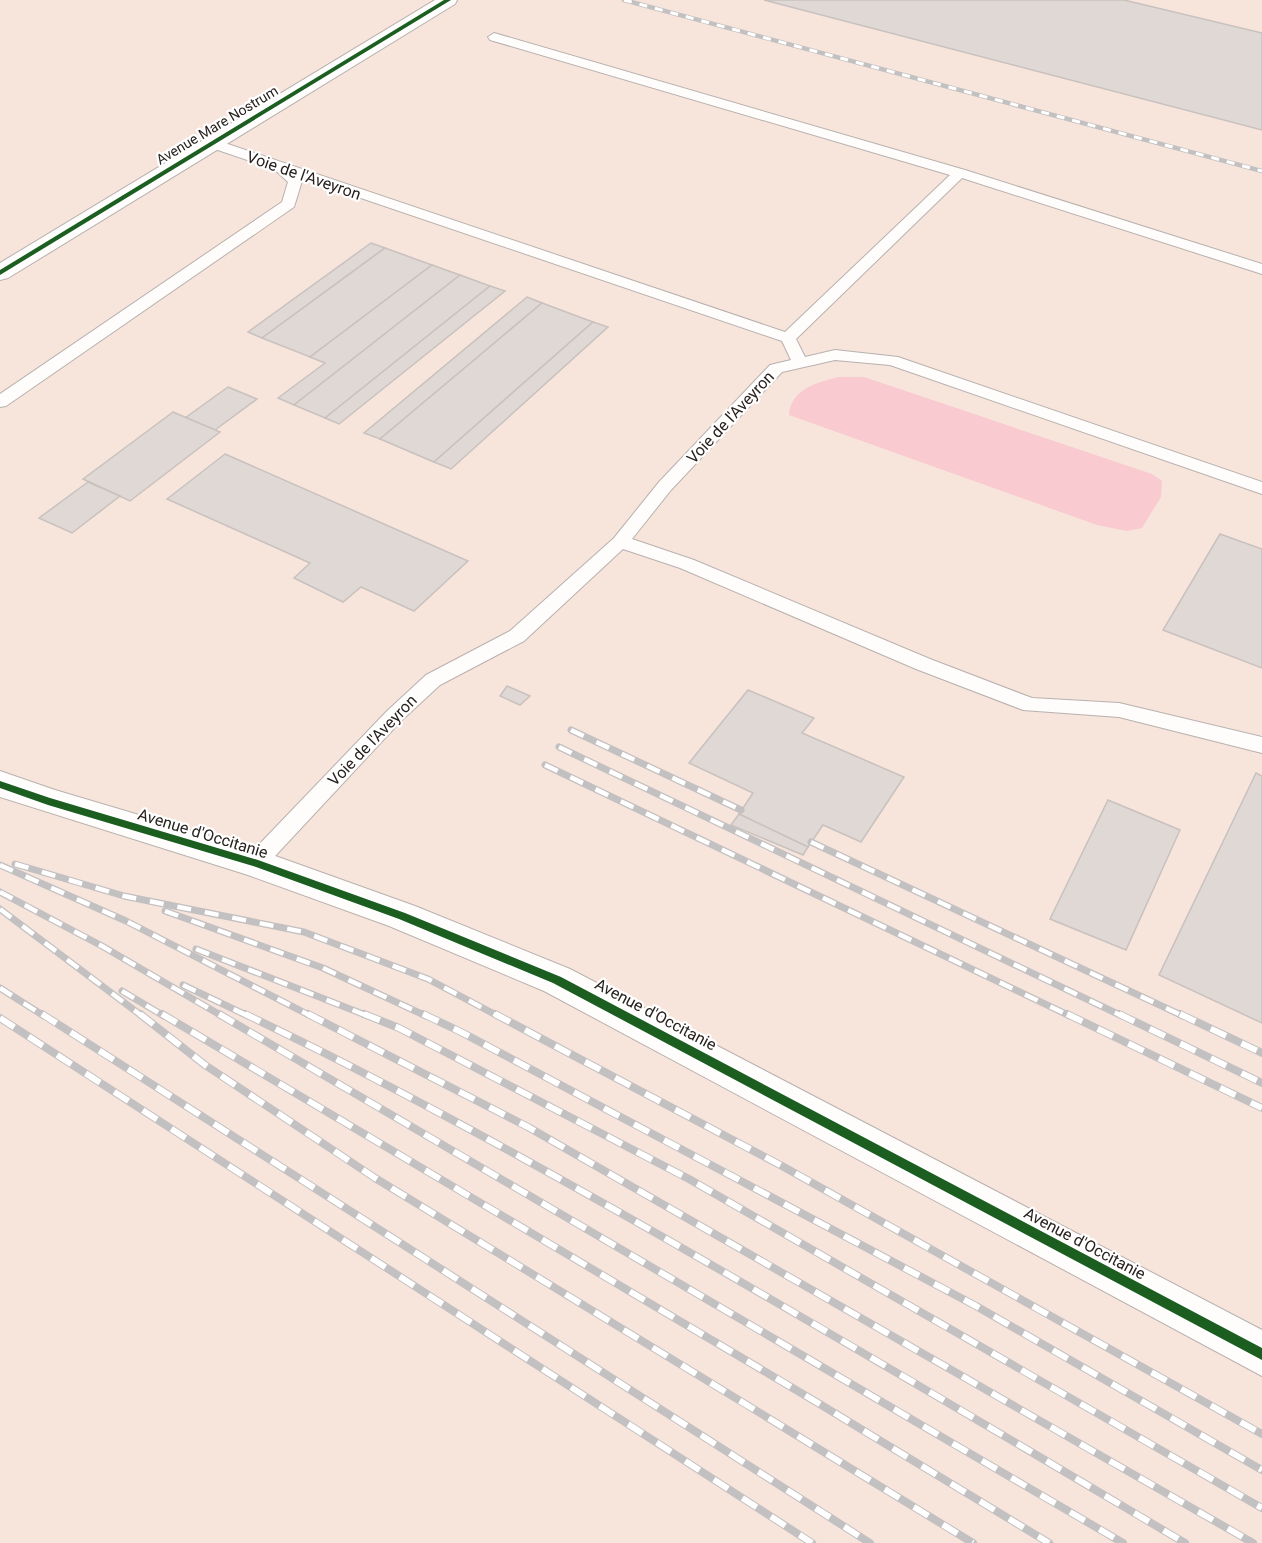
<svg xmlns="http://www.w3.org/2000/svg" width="1262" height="1543" viewBox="0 0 1262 1543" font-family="Roboto,sans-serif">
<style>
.built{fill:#f7e5dc}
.water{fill:#f9cacf}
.building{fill:#e0d8d5;stroke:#c8c1be;stroke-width:1.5}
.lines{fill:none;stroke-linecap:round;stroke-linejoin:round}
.lane-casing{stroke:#b8b1ae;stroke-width:2}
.street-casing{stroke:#b8b1ae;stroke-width:2}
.lane{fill:#fefdfc;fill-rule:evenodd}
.street{fill:#fefdfc;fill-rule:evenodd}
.rail-far2-casing{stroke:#c2c0c0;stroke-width:4.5}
.rail-far1-casing{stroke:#c2c0c0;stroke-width:7}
.rail-casing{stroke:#c2c0c0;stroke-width:8}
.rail-far2{stroke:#fff;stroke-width:3;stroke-dasharray:8;stroke-linecap:butt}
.rail-far1{stroke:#fff;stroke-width:4.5;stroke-dasharray:14;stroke-linecap:butt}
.rail{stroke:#fff;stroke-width:6;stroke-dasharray:17;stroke-linecap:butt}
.cycleway-casing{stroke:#fff;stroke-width:4}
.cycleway{fill:#1b5e20;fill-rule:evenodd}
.labels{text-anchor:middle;stroke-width:4.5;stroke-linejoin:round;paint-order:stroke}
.far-street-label{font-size:14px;fill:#28211e;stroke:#fff}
.street-label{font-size:16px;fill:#28211e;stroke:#fff}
</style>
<rect width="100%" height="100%" fill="#f8f0ec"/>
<rect class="built" x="0" y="0" width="1262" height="1543"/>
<path class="water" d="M838,377h26l288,97 10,7 -1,16 -19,31 -15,3 -30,-6 -308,-110c2,-26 27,-32 49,-38z"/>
<g class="building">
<path d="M764,0h360l138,33v97z"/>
<path d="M371,243l14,5 -123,90 -14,-6z"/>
<path d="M385,248l47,17 -122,92 -48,-19z"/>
<path d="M432,265l28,10 -166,130 -16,-7 47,-35 -15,-6z"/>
<path d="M460,275l30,11 -165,132 -31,-13z"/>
<path d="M490,286l15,5 -166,133 -14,-6z"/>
<path d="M527,297l15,6 -162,136 -16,-6z"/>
<path d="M542,303l51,19 -159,140 -54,-23z"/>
<path d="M593,322l15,5 -157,142 -17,-7z"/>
<path d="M228,387l29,12 -42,31 -30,-12z"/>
<path d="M173,412l47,20 -90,69 -47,-22z"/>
<path d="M225,454l243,107 -54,50 -53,-24 -18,15 -49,-24 16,-15 -143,-64z"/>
<path d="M88,482l32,14 -48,37 -33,-15z"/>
<path d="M1220,534l42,15v119l-99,-38z"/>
<path d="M507,686l23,10 -10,9 -20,-9z"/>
<path d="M748,690l66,28 -12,15 102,44 -43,65 -38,-17 -15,22 -69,-33 14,-21 -64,-30z"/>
<path d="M1256,773l6,3v247l-103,-48z"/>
<path d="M1108,800l72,30 -54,120 -76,-31z"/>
<path d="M739,814l69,33 -5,8 -72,-30z"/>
</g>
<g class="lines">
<g class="lane-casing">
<path id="lane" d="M494,33l471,137 297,94v10l-300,-96 -166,161 9,18 30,-7 63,7 364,125v12l-372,-129 -55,-5 -53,12 -111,118 -39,49 62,21 236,99 102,39 87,5 143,34v16l-143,-36 -96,-7 -107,-41 -236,-101 -57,-19 -99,92 -84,44 -39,36 -138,148 -8,3 -8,-3 -3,-6 3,-6 140,-146 39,-36 84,-44 104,-93 45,-56 111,-117 21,-5 -9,-19 -483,-164 3,4 -8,26 -288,199 -6,1v-13l282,-192 6,-20 -14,-13 -68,-23 -2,-3 2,-3h10l569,192 165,-157 -460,-135 -2,-3z"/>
</g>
<g class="street-casing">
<g id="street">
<path d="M435,0h22l-2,4 -447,274 -8,2v-17z"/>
<path d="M0,771l55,19 212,63 148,53 155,63 692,361v46l-718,-385 -155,-65 -141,-51 -248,-78z"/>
</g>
</g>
<use href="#lane" class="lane"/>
<use href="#street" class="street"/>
<g class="rail-far2-casing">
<path id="rail-far2" d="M624,0l638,171"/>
</g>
<g class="rail-far1-casing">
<g id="rail-far1">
<path d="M571,730l170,80"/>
<path d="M559,747l563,269"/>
<path d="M545,765l525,251"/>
<path d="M811,842l372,174"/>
<path d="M15,864l109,32 180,36 124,47 70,37"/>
<path d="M0,865l126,56 185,95"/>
<path d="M0,892l102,54 120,70"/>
<path d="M0,909l142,107"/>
<path d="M165,911l158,57 103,48"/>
<path d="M196,949l172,67"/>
<path d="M183,985l65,31"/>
<path d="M0,988l44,28"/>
<path d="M122,991l42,25"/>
</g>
</g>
<g class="rail-casing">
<g id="rail">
<path d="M42,1014l828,529"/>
<path d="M140,1014l65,51 170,113 598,365"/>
<path d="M162,1014l656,389 231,140"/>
<path d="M219,1014l904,529"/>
<path d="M245,1014c138,66 270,139 402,214 181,103 359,209 538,315"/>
<path d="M308,1014l220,113 725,416"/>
<path d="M364,1014l35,14 290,151 573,329"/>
<path d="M423,1014l38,18 515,274 286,164"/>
<path d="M495,1014l287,152 480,268"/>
<path d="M1067,1014l195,94"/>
<path d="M1119,1014l143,69"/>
<path d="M1180,1014l82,39"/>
<path d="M0,1018l812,525"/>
</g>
</g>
<use href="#rail-far2" class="rail-far2"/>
<use href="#rail-far1" class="rail-far1"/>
<use href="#rail" class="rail"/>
<g class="cycleway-casing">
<g id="cycleway">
<path d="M444,0h7l-451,275v-5z"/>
<path d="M0,781l50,17 208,62 147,53 156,64 701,371v12l-709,-377 -154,-64 -146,-53 -205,-61 -48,-17z"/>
</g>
</g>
<use href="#cycleway" class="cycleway"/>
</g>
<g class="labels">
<g class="far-street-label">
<text transform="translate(217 125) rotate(-31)" y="5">Avenue Mare Nostrum</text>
</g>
<g class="street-label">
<text transform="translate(304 175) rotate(19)" y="6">Voie de l'Aveyron</text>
<text transform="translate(730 417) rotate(-47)" y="6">Voie de l'Aveyron</text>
<text transform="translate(372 740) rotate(-46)" y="6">Voie de l'Aveyron</text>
<text transform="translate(203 833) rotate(17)" y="6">Avenue d'Occitanie</text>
<text transform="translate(656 1014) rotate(28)" y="6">Avenue d'Occitanie</text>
<text transform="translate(1085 1243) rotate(28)" y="6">Avenue d'Occitanie</text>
</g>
</g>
</svg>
